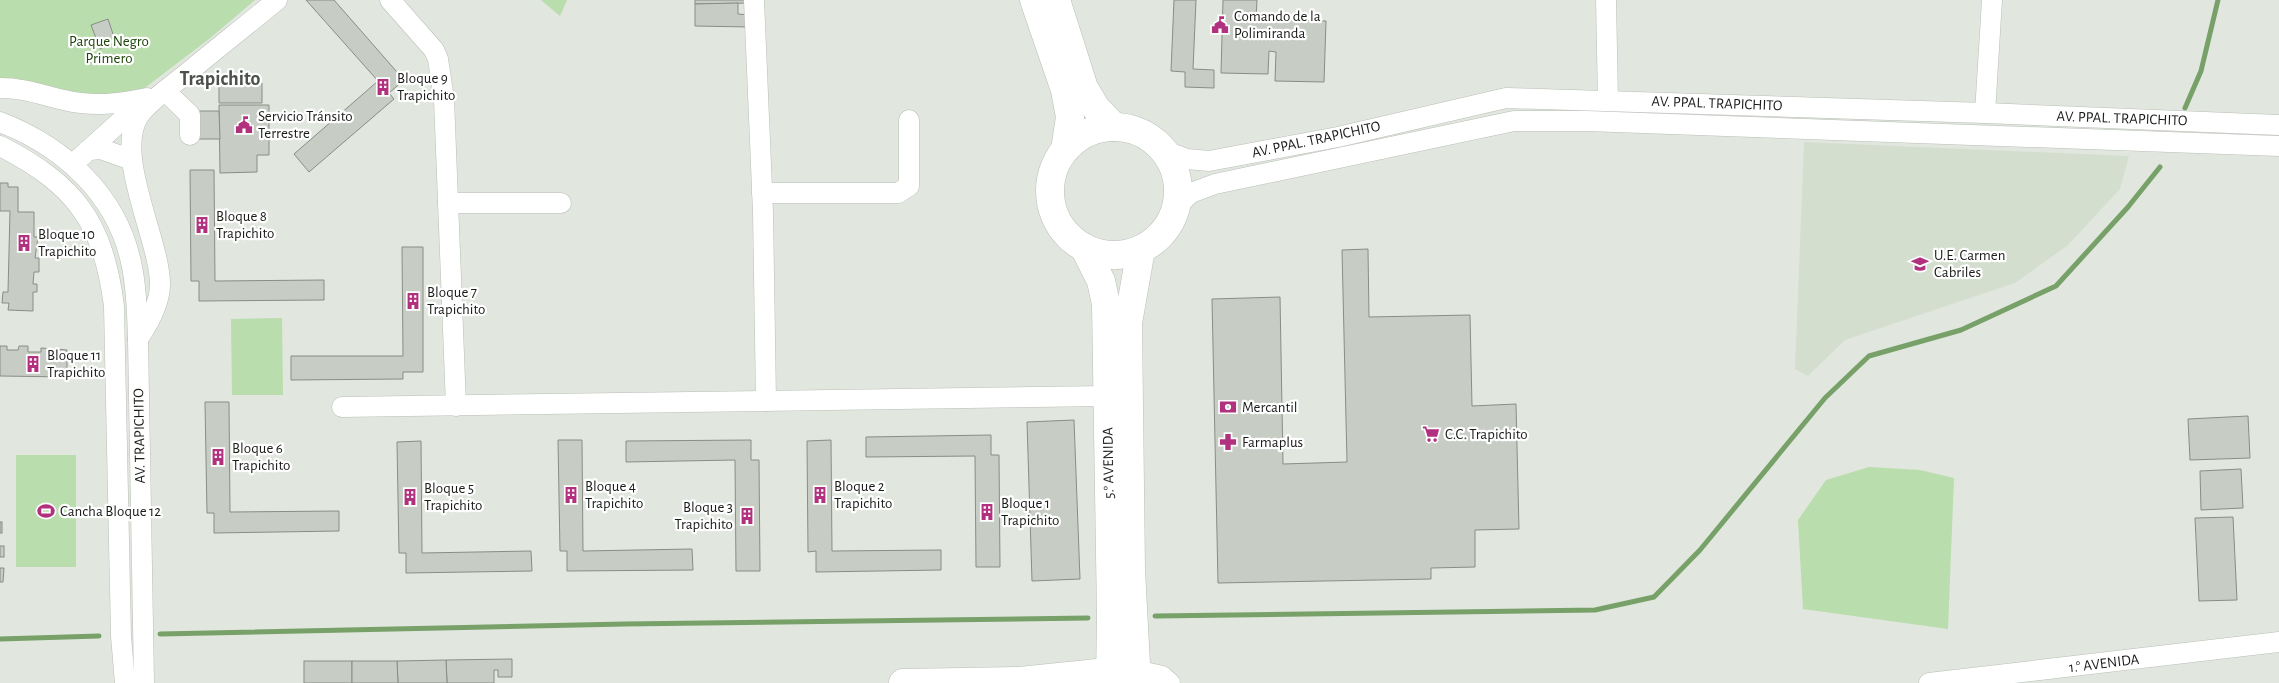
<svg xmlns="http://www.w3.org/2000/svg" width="2279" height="683" viewBox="0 0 2279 683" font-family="'Alegreya Sans',sans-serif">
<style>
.built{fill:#d3decf}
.green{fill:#b9ddac}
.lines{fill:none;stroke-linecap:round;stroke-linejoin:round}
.stream{stroke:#77a168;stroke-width:5}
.building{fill:#c7cdc5;stroke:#888d86}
.street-casing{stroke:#b9bfb7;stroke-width:21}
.secondary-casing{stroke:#b9bfb7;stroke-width:29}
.street{stroke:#fff;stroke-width:20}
.secondary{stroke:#fff;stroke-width:28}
.labels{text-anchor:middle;stroke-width:4.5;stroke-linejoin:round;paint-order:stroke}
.poi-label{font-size:15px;fill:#1a1c19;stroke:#fff;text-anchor:start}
.park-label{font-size:15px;fill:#1e460a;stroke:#fff}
.street-label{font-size:15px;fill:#1a1c19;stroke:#fff}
.district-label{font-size:20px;font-weight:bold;fill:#4c514b;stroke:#fff}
</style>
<rect width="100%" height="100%" fill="#e1e7de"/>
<path class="built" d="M1804,142l325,14 -9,33 -52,56 -53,38 -170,57 -37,36 -13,-7z"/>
<g class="green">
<path d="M0,0h255l-46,39 -71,54 -19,7 -119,-17z"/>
<path d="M541,0h26l-7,16z"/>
<path d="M282,318l1,77h-51l-1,-76z"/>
<rect x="16" y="455" width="60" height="112"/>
<path d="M1869,467l51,3 34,8 -6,151 -145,-20 -5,-89 28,-40z"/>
</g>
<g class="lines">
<g class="stream">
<path d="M2185,108l16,-37 17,-71"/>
<path d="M1155,616l440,-6 59,-13 46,-47 125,-152 44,-42 92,-26 95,-44 72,-79 32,-40"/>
<path d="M160,634l465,-10 463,-6"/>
<path d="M0,639l99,-3"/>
</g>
</g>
<g class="building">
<path d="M306,0h28l70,80 -15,13 5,6 -85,73 -15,-18 84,-73z"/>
<path d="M695,0h55v3l-55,1z"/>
<path d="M1174,0h22l-3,69 21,1v18l-29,-1v-15l-14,-1z"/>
<path d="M1223,0h34l-1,19 70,2 -2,61 -49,-1 1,-29 -7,-1 -1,23 -47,-1z"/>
<path d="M738,3v11l12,1v12l-55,-1v-22z"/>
<path d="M108,19l8,24 -16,6 -9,-24z"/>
<path d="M262,83v20h-43v-19z"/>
<path d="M219,105h50v50h-12v17l-37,1z"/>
<path d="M197,111h22l1,28h-23z"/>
<path d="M190,170h24l1,111 109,-1v20l-125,1v-20h-8z"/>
<path d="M0,183h8v4h10v25h16v25h4l-3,21h4v14h-5l-1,12h4v8h-4v19l-25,-1 1,-7h-7l1,-11h5l2,-81h-10z"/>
<path d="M402,247h21v125h-20v7l-112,1v-24h112z"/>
<path d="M1368,249l1,68 101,-2 2,91 44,-2 3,125 -44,1v37l-44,1v11l-213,4 -6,-284 68,-2 3,167 64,-2 -5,-212z"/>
<path d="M0,346h7v4h11l1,-4h9v6h13v-4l26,2v27l-67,-1z"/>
<path d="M205,402h24l1,110 109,-1v20l-125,2v-20h-7z"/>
<path d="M2248,416l2,42 -60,2 -2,-41z"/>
<path d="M1074,420l6,159 -48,2 -5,-159z"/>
<path d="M991,435v20h8l1,112h-24l-1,-111 -109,1v-20z"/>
<path d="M558,440h24l1,111 109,-2 1,21 -126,1v-20h-7z"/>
<path d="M751,440v20h8l1,111h-24l-1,-111 -109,2v-21z"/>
<path d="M831,440l1,111 109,-1v20l-125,2v-21l-8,1 -1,-111z"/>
<path d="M421,441l1,112 109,-2 1,20 -126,2v-20h-7l-2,-111z"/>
<path d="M2241,469l2,39 -42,2 -1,-39z"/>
<path d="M2233,517l4,83 -38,1 -4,-83z"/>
<rect x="0" y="522" width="2" height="11"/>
<rect x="0" y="546" width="4" height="11"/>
<path d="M0,568h4l-1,14h-3z"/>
<path d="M512,659v18h-14v-7h-4v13h-47l-1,-23z"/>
<path d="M446,660l1,23h-49l-1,-22z"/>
<rect x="304" y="661" width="48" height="22"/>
<path d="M352,661h45l1,22h-46z"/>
</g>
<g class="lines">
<g class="street-casing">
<g id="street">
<path d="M390,0l44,50 4,9 6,40 12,307"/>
<path d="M754,0l9,212 3,189"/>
<path d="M1606,0l2,100"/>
<path d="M0,88c25,0 41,7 64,12 29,7 54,4 83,-2"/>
<path d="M165,91l25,24v20"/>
<path d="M1985,113l7,-113"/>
<path d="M0,122c65,25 119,75 132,145 5,24 5,48 6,72l6,344"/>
<path d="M0,146c76,39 103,76 114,160l7,330 4,47"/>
<path d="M88,150l13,-1 31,11"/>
<path d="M1163,150l24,9 22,2 129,-24 168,-39 479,15 294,12"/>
<path d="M73,164l70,-63"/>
<path d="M762,193h136l11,-7v-66"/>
<path d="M448,203h113"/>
<path d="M1176,207l15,-14 24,-9 299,-63h73l692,25"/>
<path d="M138,339c11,-16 22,-35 22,-55 0,-44 -48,-132 -20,-170 12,-15 31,-28 46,-40 30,-25 61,-49 91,-74"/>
<path d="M342,407l765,-11"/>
<path d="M1136,670l26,6 8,7"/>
<path d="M1929,683l350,-41"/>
</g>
</g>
<g class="secondary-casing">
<g id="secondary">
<path d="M1034,0l31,90 5,27 -5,33"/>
<path d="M1056,0l28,88 12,20 18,19"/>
<circle cx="1114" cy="191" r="64"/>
<path d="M1084,247l17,34 5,23 5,312 -1,67"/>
<path d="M903,683l117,-2 107,-11"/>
<path d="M1137,683l-6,-113 -3,-247 13,-74"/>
</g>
</g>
<use href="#street" class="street"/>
<use href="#secondary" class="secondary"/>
</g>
<defs>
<g id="civic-bare" transform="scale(1.35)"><path d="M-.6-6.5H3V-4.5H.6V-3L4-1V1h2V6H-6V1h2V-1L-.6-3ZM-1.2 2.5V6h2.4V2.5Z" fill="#b1317f" stroke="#fff" stroke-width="2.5" paint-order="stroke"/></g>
<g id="building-bare" transform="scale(1.35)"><path d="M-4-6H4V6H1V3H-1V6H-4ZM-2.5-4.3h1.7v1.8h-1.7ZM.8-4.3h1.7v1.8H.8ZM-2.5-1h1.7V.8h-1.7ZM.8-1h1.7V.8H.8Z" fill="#b1317f" stroke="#fff" stroke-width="2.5" paint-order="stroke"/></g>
<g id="school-bare" transform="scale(1.35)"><path d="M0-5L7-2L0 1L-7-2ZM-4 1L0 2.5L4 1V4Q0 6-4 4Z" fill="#b1317f" stroke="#fff" stroke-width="2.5" paint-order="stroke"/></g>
<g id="bank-bare" transform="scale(1.35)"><path d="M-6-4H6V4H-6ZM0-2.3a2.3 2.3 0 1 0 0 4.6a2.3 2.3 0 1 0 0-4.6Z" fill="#b1317f" stroke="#fff" stroke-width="2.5" paint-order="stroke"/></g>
<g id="supermarket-bare" transform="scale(1.35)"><path d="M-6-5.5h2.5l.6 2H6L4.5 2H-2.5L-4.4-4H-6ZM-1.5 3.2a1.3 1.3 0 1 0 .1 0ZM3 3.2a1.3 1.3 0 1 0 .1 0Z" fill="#b1317f" stroke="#fff" stroke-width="2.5" paint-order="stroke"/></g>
<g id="pharmacy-bare" transform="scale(1.35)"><path d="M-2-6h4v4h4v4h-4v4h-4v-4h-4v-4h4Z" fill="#b1317f" stroke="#fff" stroke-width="2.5" paint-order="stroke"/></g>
<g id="stadium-bare" transform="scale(1.35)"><path d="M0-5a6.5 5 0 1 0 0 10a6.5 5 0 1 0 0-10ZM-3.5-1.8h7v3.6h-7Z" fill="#b1317f" stroke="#fff" stroke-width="2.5" paint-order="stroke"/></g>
</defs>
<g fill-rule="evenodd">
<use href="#civic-bare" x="1220" y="25"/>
<use href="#building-bare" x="383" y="87"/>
<use href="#civic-bare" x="244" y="125"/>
<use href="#building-bare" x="202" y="225"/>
<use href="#building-bare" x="24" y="243"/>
<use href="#school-bare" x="1920" y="264"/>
<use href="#building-bare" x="413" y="301"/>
<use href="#building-bare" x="33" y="364"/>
<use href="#bank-bare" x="1228" y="407"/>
<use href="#supermarket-bare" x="1431" y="434"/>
<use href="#pharmacy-bare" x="1228" y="442"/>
<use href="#building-bare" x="218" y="457"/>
<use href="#building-bare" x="571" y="495"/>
<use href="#building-bare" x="820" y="495"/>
<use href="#building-bare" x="410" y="497"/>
<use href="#stadium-bare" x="46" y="511"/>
<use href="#building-bare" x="987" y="512"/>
<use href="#building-bare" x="747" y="516"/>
</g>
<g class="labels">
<g class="poi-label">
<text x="1234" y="21">Comando de la<tspan x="1234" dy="17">Polimiranda</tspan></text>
<text x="397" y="83">Bloque 9<tspan x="397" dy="17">Trapichito</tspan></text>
<text x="258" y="121">Servicio Tránsito<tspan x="258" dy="17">Terrestre</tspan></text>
<text x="216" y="221">Bloque 8<tspan x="216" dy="17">Trapichito</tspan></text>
<text x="38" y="239">Bloque 10<tspan x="38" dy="17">Trapichito</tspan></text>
<text x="1934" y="260">U.E. Carmen<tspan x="1934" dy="17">Cabriles</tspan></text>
<text x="427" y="297">Bloque 7<tspan x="427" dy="17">Trapichito</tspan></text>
<text x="47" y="360">Bloque 11<tspan x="47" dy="17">Trapichito</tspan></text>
<text x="1242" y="412">Mercantil</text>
<text x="1445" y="439">C.C. Trapichito</text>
<text x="1242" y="447">Farmaplus</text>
<text x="232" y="453">Bloque 6<tspan x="232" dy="17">Trapichito</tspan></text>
<text x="585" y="491">Bloque 4<tspan x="585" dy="17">Trapichito</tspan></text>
<text x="834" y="491">Bloque 2<tspan x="834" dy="17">Trapichito</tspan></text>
<text x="424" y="493">Bloque 5<tspan x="424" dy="17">Trapichito</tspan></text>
<text x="1001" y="508">Bloque 1<tspan x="1001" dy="17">Trapichito</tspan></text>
<text x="733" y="512" text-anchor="end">Bloque 3<tspan x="733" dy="17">Trapichito</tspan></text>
<text x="60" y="516">Cancha Bloque 12</text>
</g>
<g class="park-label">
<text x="109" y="46">Parque Negro<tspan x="109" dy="17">Primero</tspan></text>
</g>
<g class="street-label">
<text transform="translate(1717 103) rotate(2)" y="5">AV. PPAL. TRAPICHITO</text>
<text transform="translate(2122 118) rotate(2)" y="5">AV. PPAL. TRAPICHITO</text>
<text transform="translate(1316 139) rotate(-12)" y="5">AV. PPAL. TRAPICHITO</text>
<text transform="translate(139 436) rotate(-91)" y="5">AV. TRAPICHITO</text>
<text transform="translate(1108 463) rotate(-91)" y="5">5.° AVENIDA</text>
<text transform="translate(2104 663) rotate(-7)" y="5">1.° AVENIDA</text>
</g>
<g class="district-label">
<text x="220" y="85">Trapichito</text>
</g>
</g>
</svg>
